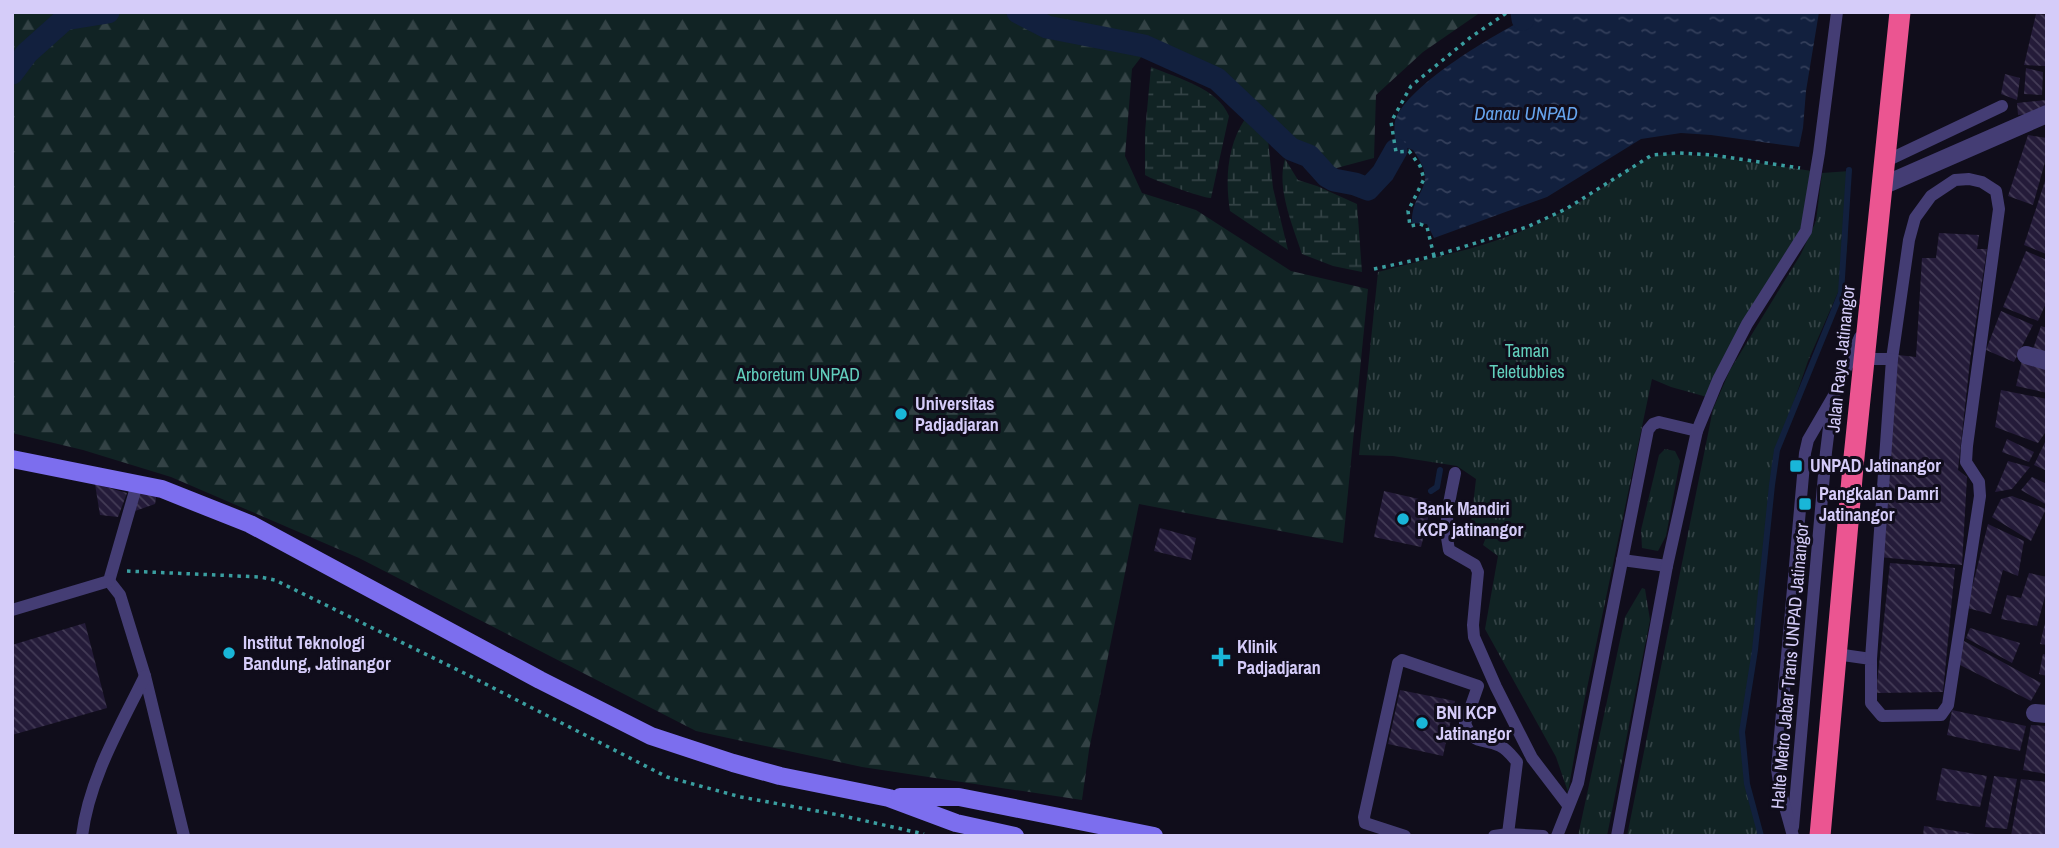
<svg xmlns="http://www.w3.org/2000/svg" width="2059" height="848" viewBox="0 0 2059 848" font-family="'Archivo Narrow',sans-serif">
<style>
.grass{fill:url(#grass-tufts)}
.forest{fill:url(#forest-firs)}
.wetland{fill:url(#wetland-marsh)}
.water{fill:url(#water-ripples)}
.lines{fill:none;stroke-linecap:round;stroke-linejoin:round}
.stream{stroke:#12203e;stroke-width:6}
.canal{stroke:#12203e;stroke-width:23}
.building{fill:url(#building-back-hatch)}
.path{stroke:#3a9ea0;stroke-width:3.5;stroke-dasharray:3.5 5;stroke-linecap:butt}
.lane{stroke:#443d74;stroke-width:12}
.street{stroke:#443d74;stroke-width:18}
.secondary{stroke:#7c6eee;stroke-width:18}
.highway{stroke:#eb5591;stroke-width:21}
.poi-dot{fill:#19b6d8;stroke:#100d1b;stroke-width:2.5}
.labels{text-anchor:middle;stroke-width:6;stroke-linejoin:round;paint-order:stroke}
.park-label{font-size:18px;fill:#62cfbd;stroke:#100d1b}
.street-label{font-size:18px;fill:#d5ccf9;stroke:#100d1b}
.poi-label{font-size:18px;font-weight:bold;fill:#d5ccf9;stroke:#100d1b;text-anchor:start}
.water-label{font-size:19px;font-style:italic;fill:#66a4ed;stroke:#100d1b}
</style>
<defs>
<pattern id="grass-tufts" width="24" height="20" patternUnits="userSpaceOnUse" patternTransform="scale(1.75)"><rect width="24" height="20" fill="#112324"/><path d="M3 7l-1-3M5 7V3M7 7l1-3M15 17l-1-3M17 17v-4M19 17l1-3" fill="none" stroke="#334245"/></pattern>
<pattern id="forest-firs" width="22" height="20" patternUnits="userSpaceOnUse" patternTransform="scale(1.75)"><rect width="22" height="20" fill="#112324"/><path d="M5 1l3.5 6h-7zM16 11l3.5 6h-7z" fill="#334245"/></pattern>
<pattern id="wetland-marsh" width="20" height="14" patternUnits="userSpaceOnUse" patternTransform="scale(1.75)"><rect width="20" height="14" fill="#112324"/><path d="M1 5h8M5 5V1M11 12h8M15 12V8" fill="none" stroke="#334245"/></pattern>
<pattern id="water-ripples" width="26" height="14" patternUnits="userSpaceOnUse" patternTransform="scale(1.75)"><rect width="26" height="14" fill="#12203e"/><path d="M2 4q2-2 4 0t4 0M15 11q2-2 4 0t4 0" fill="none" stroke="#343f5b"/></pattern>
<pattern id="building-back-hatch" width="6" height="6" patternUnits="userSpaceOnUse" patternTransform="scale(1.75)"><rect width="6" height="6" fill="#241b39"/><path d="M-1 5l2 2M0 0l6 6M5-1l2 2" fill="none" stroke="#433b56"/></pattern>
</defs>
<rect width="100%" height="100%" fill="#100d1b"/>
<g class="grass">
<path d="M1664,154l48,2 100,15 -12,61 -93,165 -36,-10 -19,-8 -69,328 -15,85 -12,-35 -71,-128 13,-73 -15,-11 5,-13 -17,-9 5,-44 -19,-13 -64,-10 -34,-1 19,-183c50,-14 108,-24 155,-46 19,-9 38,-19 57,-30 24,-15 46,-37 74,-42z"/>
<path d="M1850,171l-3,78 -8,41 -31,71 -31,89 -5,35 -17,165 -13,82 5,52 14,52h-134l86,-427 17,-39 71,-116 15,-33 6,-48z"/>
<path d="M1665,449l10,2 5,10 -14,75 -8,15 -16,-3 -1,-18 18,-75z"/>
<path d="M1642,588l3,1 5,31 -43,216h-29l47,-219z"/>
</g>
<path class="forest" d="M12,12h1469l-58,40 -47,43 -2,63 -41,11 -118,-88 -70,-29 -13,17 -7,87 17,37 54,17 95,61 77,18 -25,254 -204,-39 -50,246 -7,50 -220,-33 -166,-36 -337,-173 -188,-81 -88,-27 -71,-17z"/>
<g class="wetland">
<path d="M1151,67c26,11 67,21 78,49l-18,82c-6,1 -58,-18 -66,-23v-43z"/>
<path d="M1245,119l23,21 5,48 15,62 -58,-39c-5,-31 -3,-65 15,-92z"/>
<path d="M1285,159l13,21 19,6 40,18 5,68 -29,-6 -31,-12c-9,-28 -26,-66 -17,-95z"/>
</g>
<path class="water" d="M1538,12h281l-13,79 -3,37 -4,19 -88,-12 -30,-2 -40,6 -94,58 -113,41 -7,-14 -15,-1c-1,-35 29,-34 1,-73l-9,-3 -8,3c-1,-9 -3,-25 0,-32 16,-37 106,-88 142,-106z"/>
<g class="lines">
<g class="stream">
<path d="M1431,491l6,-4 3,-17"/>
<path d="M1761,836l-14,-52 -5,-52 13,-82 17,-165 5,-35 64,-157 8,-123"/>
</g>
<g class="canal">
<path d="M1018,12l29,15 97,19 73,33 74,70 18,7 18,20 7,4 21,4 13,5 15,-16 13,-23"/>
<path d="M1522,12l1,7"/>
<path d="M12,73l15,-20 38,-34 43,-7"/>
</g>
</g>
<g class="building">
<path d="M2036,14l11,1 -2,51 -21,-1z"/>
<path d="M2026,68l17,4 -1,23 -18,-1z"/>
<path d="M2005,74l15,4 -3,22 -16,-6z"/>
<path d="M2047,100v12l-29,3 -1,-12z"/>
<path d="M2028,135l19,3v17l-14,50 -25,-9z"/>
<path d="M2046,178l1,73 -1,3 -22,-9z"/>
<path d="M1939,233l40,2 -2,14h10l-17,112 -12,109 9,7 -5,88 -83,-8 19,-202 18,2 6,-99h14z"/>
<path d="M2026,251l21,9v41l-9,20 -35,-14z"/>
<path d="M2001,311l32,14 -19,37 -28,-12z"/>
<path d="M2041,326l6,2v26l-14,-5z"/>
<path d="M2022,360l25,5v28l-31,-7z"/>
<path d="M2001,390l46,9v31l-9,13 -43,-16z"/>
<path d="M2047,438v33l-13,-6z"/>
<path d="M2007,439l27,13 -5,10 -27,-10z"/>
<path d="M2008,461l22,6 -18,22 -17,3z"/>
<path d="M2032,477l15,7v21l-26,-15z"/>
<path d="M95,484l32,9 -9,24 -18,-2z"/>
<path d="M140,491l17,2 -2,11 -20,7z"/>
<path d="M1384,491l48,11 -11,45 -47,-10z"/>
<path d="M2012,496l34,13 -15,32 -39,-24 9,-18z"/>
<path d="M1988,524l36,17 -6,35 -15,-6 -12,44 -24,-6z"/>
<path d="M1160,528l36,10 -5,22 -37,-9z"/>
<path d="M1890,563l65,5 -12,124 -67,1z"/>
<path d="M2029,573l18,4v12l-10,37 -36,-7 6,-24 14,3z"/>
<path d="M2046,619h1v26l-7,-1z"/>
<path d="M85,623l22,85 -95,27v-90z"/>
<path d="M1970,628l50,15 -8,20 -46,-25z"/>
<path d="M1964,641l77,42 -10,18 -75,-38z"/>
<path d="M2043,654l4,1v21l-8,-2z"/>
<path d="M1400,690l55,11 -12,55 -55,-12z"/>
<path d="M1952,710l74,16 -6,25 -73,-16z"/>
<path d="M2031,725l16,1v48l-24,-4z"/>
<path d="M1942,768l45,8 -7,31 -44,-7z"/>
<path d="M1994,776l23,3 -10,50 -22,-2z"/>
<path d="M2021,779l26,3v54h-36z"/>
<path d="M1924,826l51,8v2h-52z"/>
</g>
<g class="lines">
<g class="path">
<path d="M1434,256l-7,-29 -7,-3 -10,2 -2,-15 16,-32 -4,-13 -11,-15 -13,1 -5,-30 20,-36 60,-49 37,-25"/>
<path d="M1374,269l60,-13 93,-29 39,-18 86,-54 28,-2 32,2 88,13"/>
<path d="M127,571l133,6 15,3 189,93 203,104 74,20 98,18 85,19"/>
</g>
<g class="lane">
<path d="M1884,162l118,-56"/>
<path d="M1455,473c-5,26 -12,50 -6,77l26,15 3,7 -5,53 1,12 22,50 36,71 36,47"/>
<path d="M1622,560l45,6"/>
<path d="M109,581l11,14 25,81 39,160"/>
<path d="M109,581l28,-97"/>
<path d="M12,610l97,-29"/>
<path d="M1836,654l35,5v44l11,13 59,-1 7,-10 32,-209 -1,-14 -13,-20 1,-16 32,-237 -3,-18 -14,-9 -13,-3 -14,1 -24,16 -16,22 -6,22 -17,119h-27"/>
<path d="M1871,659l21,-300"/>
<path d="M1793,827l33,-375 6,-49"/>
<path d="M82,836c7,-57 38,-109 63,-160"/>
<path d="M1405,836l-40,-13 -1,-6 34,-154 4,-3 76,26 -13,37c9,24 17,14 35,23 7,3 12,10 17,16l-9,72"/>
<path d="M1494,836l14,-2 35,2"/>
<path d="M1557,836l21,-53 70,-353 5,-6 6,-2 38,9"/>
<path d="M1617,836l50,-270 30,-135 21,-51 29,-56 59,-93 13,-78 18,-141"/>
<path d="M1793,836l-13,-47 -3,-20 28,-316 3,-13 25,-43 27,-60"/>
</g>
<g class="street">
<path d="M1882,186l165,-72"/>
<path d="M2026,355l21,6"/>
<path d="M2035,713l12,1"/>
</g>
<g class="secondary">
<path d="M12,459l150,30 88,35 290,156 111,56 82,27 47,13 109,22 67,25 59,13"/>
<path d="M900,797h59l195,39"/>
</g>
<path class="highway" d="M1820,836l33,-369 47,-455"/>
</g>
<g class="poi-dot">
<circle cx="901" cy="414" r="7"/>
<rect x="1789" y="459" width="14" height="14" rx="3.5"/>
<rect x="1798" y="497" width="14" height="14" rx="3.5"/>
<circle cx="1403" cy="519" r="7"/>
<circle cx="229" cy="653" r="7"/>
<path d="M1217.5 646.5h7v7h7v7h-7v7h-7v-7h-7v-7h7z"/>
<circle cx="1422" cy="723" r="7"/>
</g>
<g class="labels">
<g class="park-label">
<text x="1527" y="357">Taman<tspan x="1527" dy="21">Teletubbies</tspan></text>
<text x="798" y="381">Arboretum UNPAD</text>
</g>
<g class="street-label">
<text transform="translate(1841 359) rotate(-84)" y="6">Jalan Raya Jatinangor</text>
<text transform="translate(1790 666) rotate(-85)" y="6">Halte Metro Jabar Trans UNPAD Jatinangor</text>
</g>
<g class="poi-label">
<text x="915" y="410">Universitas<tspan x="915" dy="21">Padjadjaran</tspan></text>
<text x="1810" y="472">UNPAD Jatinangor</text>
<text x="1819" y="500">Pangkalan Damri<tspan x="1819" dy="21">Jatinangor</tspan></text>
<text x="1417" y="515">Bank Mandiri<tspan x="1417" dy="21">KCP jatinangor</tspan></text>
<text x="243" y="649">Institut Teknologi<tspan x="243" dy="21">Bandung, Jatinangor</tspan></text>
<text x="1237" y="653">Klinik<tspan x="1237" dy="21">Padjadjaran</tspan></text>
<text x="1436" y="719">BNI KCP<tspan x="1436" dy="21">Jatinangor</tspan></text>
</g>
<g class="water-label">
<text x="1526" y="120">Danau UNPAD</text>
</g>
</g>
<rect width="2059" height="848" fill="none" stroke="#d5ccf9" stroke-width="28"/>
</svg>
